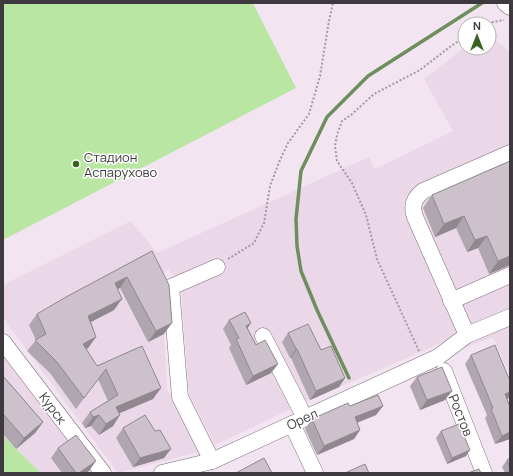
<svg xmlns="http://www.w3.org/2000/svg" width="513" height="476" viewBox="0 0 513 476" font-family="Manrope,sans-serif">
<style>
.built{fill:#ead7e8}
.green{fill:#bae6a4}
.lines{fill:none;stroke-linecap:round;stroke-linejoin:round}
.stream{stroke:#6e8e5e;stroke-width:3.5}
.minor-casing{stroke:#796e78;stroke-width:17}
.path{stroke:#a399a2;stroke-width:2;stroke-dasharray:2 2;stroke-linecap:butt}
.minor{stroke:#fff;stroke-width:16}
.wall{fill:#b0a6af}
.shaded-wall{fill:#90878f}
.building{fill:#cdc1cc;stroke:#90878f}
.poi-dot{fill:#38621f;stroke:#fff;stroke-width:1.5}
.labels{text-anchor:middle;stroke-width:3;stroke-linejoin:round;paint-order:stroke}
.poi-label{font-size:13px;fill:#3e393e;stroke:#fff;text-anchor:start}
.street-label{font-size:13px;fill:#3e393e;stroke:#fff}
</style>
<rect width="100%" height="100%" fill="#f2e5f1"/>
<g class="built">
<path d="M489,34l21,18v323l-17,-38 -40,15 -5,-12 -138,60 -95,45 -26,-51 -8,-104 -12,-22 -8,8 6,113 31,63 -80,21 -115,-155v-33l128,-64 26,32 212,-96 6,12 78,-38 -29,-52 41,-32v1h24z"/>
<path d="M3,356l91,117h-53l-38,-37z"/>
</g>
<g class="green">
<path d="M3,3h250l43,85 -293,152z"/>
<path d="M3,436l38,37h-38z"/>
</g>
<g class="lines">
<path class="stream" d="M349,378l-32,-68 -16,-39 -4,-25 -1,-27 5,-48 26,-54 41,-41 114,-73"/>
<g class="minor-casing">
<g id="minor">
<path d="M505,3l5,4"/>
<path d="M451,301l59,-26"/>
<path d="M467,335l-52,-118c-4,-11 -1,-19 8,-26l87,-38"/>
<path d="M263,336l42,82"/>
<path d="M3,342l100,131"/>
<path d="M444,371l40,102"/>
<path d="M292,424l23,49"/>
<path d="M212,461l-32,-64 -9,-110 46,-20"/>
<path d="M162,473l50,-12 226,-104 29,-22 43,-18"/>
</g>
</g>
<g class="path">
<path d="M488,24l5,-2 11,-2"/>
<path d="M228,259l26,-16 10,-20 6,-37 10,-26 8,-17 21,-29 11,-38 9,-55 4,-18"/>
<path d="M419,351l-42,-92 -11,-44 -14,-32 -15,-22 -2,-15 2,-11 5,-14 9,-6 23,-21 46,-24 31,-24 14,-9"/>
</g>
<use href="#minor" class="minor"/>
</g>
<g class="wall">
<path d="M510,161v104l-21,9 -11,-26 -11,4 -11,-24 -21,9 -12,-29 9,-13z"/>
<path d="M152,251l12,83 -16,8 -28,-54 -3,1 -3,21 -23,12 5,15 -8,11 -2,1 11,17 45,-20 11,53 -33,14 -7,13 -14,9 -8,-9 -6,2 -3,-5 8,-11 18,-11 -10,-22 -22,30 -26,-36 -23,-22 9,-11 -7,-15 8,-11z"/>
<path d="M229,320l19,9 8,16 22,19 -7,9 -25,12 -17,-37 2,-3 -8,-16z"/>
<path d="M288,333l33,17 24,28 -6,9 -29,13 -19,-42h-1l-8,-16z"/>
<path d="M471,355l37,44h-1l3,40 -15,5 -10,-26 2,-3 -22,-51z"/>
<path d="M3,376l40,46 -8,11 -19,16 -13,-15z"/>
<path d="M417,377l35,14 -7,9 -25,10 -10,-24z"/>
<path d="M350,406h33l-7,9 -19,8 3,7 -6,9 -37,16 -12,-26 7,-10z"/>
<path d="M123,428l41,30 -31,9 -17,-29z"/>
<path d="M441,431l25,25 -19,8 -11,-26z"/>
<path d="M58,448l31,23 -3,2h-24l-11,-15z"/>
<path d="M510,458v15h-5l-3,-6 5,-7z"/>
</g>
<g class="shaded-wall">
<path d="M464,216l-8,12 -21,9 9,-13z"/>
<path d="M487,236l-9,12 -11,4 8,-12z"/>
<path d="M510,256v9l-21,9 9,-13z"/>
<path d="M127,277l-7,11 -13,6 8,-11z"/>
<path d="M122,299l-8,11 -33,17 7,-11z"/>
<path d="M172,323l-8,11 -16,8 8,-11z"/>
<path d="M251,323l-6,9 1,-6z"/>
<path d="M96,337l-8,11 -12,7 7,-11z"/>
<path d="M296,349h1l-6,9h-1z"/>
<path d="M278,364l-7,9 -25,12 7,-9z"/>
<path d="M345,378l-6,9 -29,13 6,-9z"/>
<path d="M161,388l-8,11 -45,19 8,-11z"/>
<path d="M452,391l-7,9 -25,10 7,-10z"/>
<path d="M510,392v4l-2,3 -9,4 6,-9z"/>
<path d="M383,406l-7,9 -28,11 7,-9z"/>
<path d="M99,415l-8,11 -6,2 8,-11z"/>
<path d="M120,415l-7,11 -14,9 7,-11z"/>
<path d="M43,422l-8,11 -19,16 8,-11z"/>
<path d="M360,430l-6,9 -37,16 7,-9z"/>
<path d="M510,432v7l-15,5 7,-8z"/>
<path d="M171,449l-7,9 -31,9 7,-9z"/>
<path d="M470,450l-4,6 -19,8 5,-6z"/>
<path d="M96,461l-7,10 -3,2h-7z"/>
</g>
<g class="building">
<path d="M510,161v95l-12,5 -11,-25 -12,4 -11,-24 -20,8 -12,-29z"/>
<path d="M152,251l17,34 3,38 -16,8 -29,-54 -12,6 7,16 -34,17 8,21 -13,7 14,22 45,-20 19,42 -45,19 4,8 -14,9 -7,-9 -6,2 -3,-5 28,-17 -12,-26 -22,29 -27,-36 -22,-22 11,-6 -9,-20 29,-17z"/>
<path d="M245,312l6,11 -5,3 10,19 9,-5 13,24 -25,12 -17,-37 3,-1 -10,-18z"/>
<path d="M308,324l13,26 10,-4 14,32 -29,13 -19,-42h-1l-8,-16z"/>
<path d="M495,345l15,36v11l-5,2 5,13v25l-8,4 -11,-27 2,-1 -22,-53z"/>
<path d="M442,367l10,24 -25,9 -10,-23z"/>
<path d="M3,376l40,46 -19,16 -21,-24z"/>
<path d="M378,395l5,11 -28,11 5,13 -36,16 -12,-27 36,-16 2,3z"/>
<path d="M145,415l10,16 5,-1 11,19 -31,9 -17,-30z"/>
<path d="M459,424l11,26 -18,8 -11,-27z"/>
<path d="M76,435l20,26 -17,12h-3l-18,-25z"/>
<path d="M264,458l8,15h-36z"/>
<path d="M510,458v10l-3,-8z"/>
<path d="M365,464l4,9h-24z"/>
<path d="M479,469l2,4h-13z"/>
</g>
<circle class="poi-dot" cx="76" cy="164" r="4"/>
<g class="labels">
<g class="poi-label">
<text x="84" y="162">Стадион<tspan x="84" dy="15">Аспарухово</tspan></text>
</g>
<g class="street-label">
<text transform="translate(53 408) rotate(53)" y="5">Курск</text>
<text transform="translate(461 415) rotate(68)" y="5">Ростов</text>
<text transform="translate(302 419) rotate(-25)" y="5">Орел</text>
</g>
</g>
<rect width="513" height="476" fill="none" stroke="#3e393e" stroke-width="8"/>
<g transform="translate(477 36)"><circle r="19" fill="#ffffff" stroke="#b2b0b2"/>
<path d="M0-3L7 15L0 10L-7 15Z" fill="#38621f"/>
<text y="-6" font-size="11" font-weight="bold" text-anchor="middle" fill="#3e393e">N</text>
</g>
</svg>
